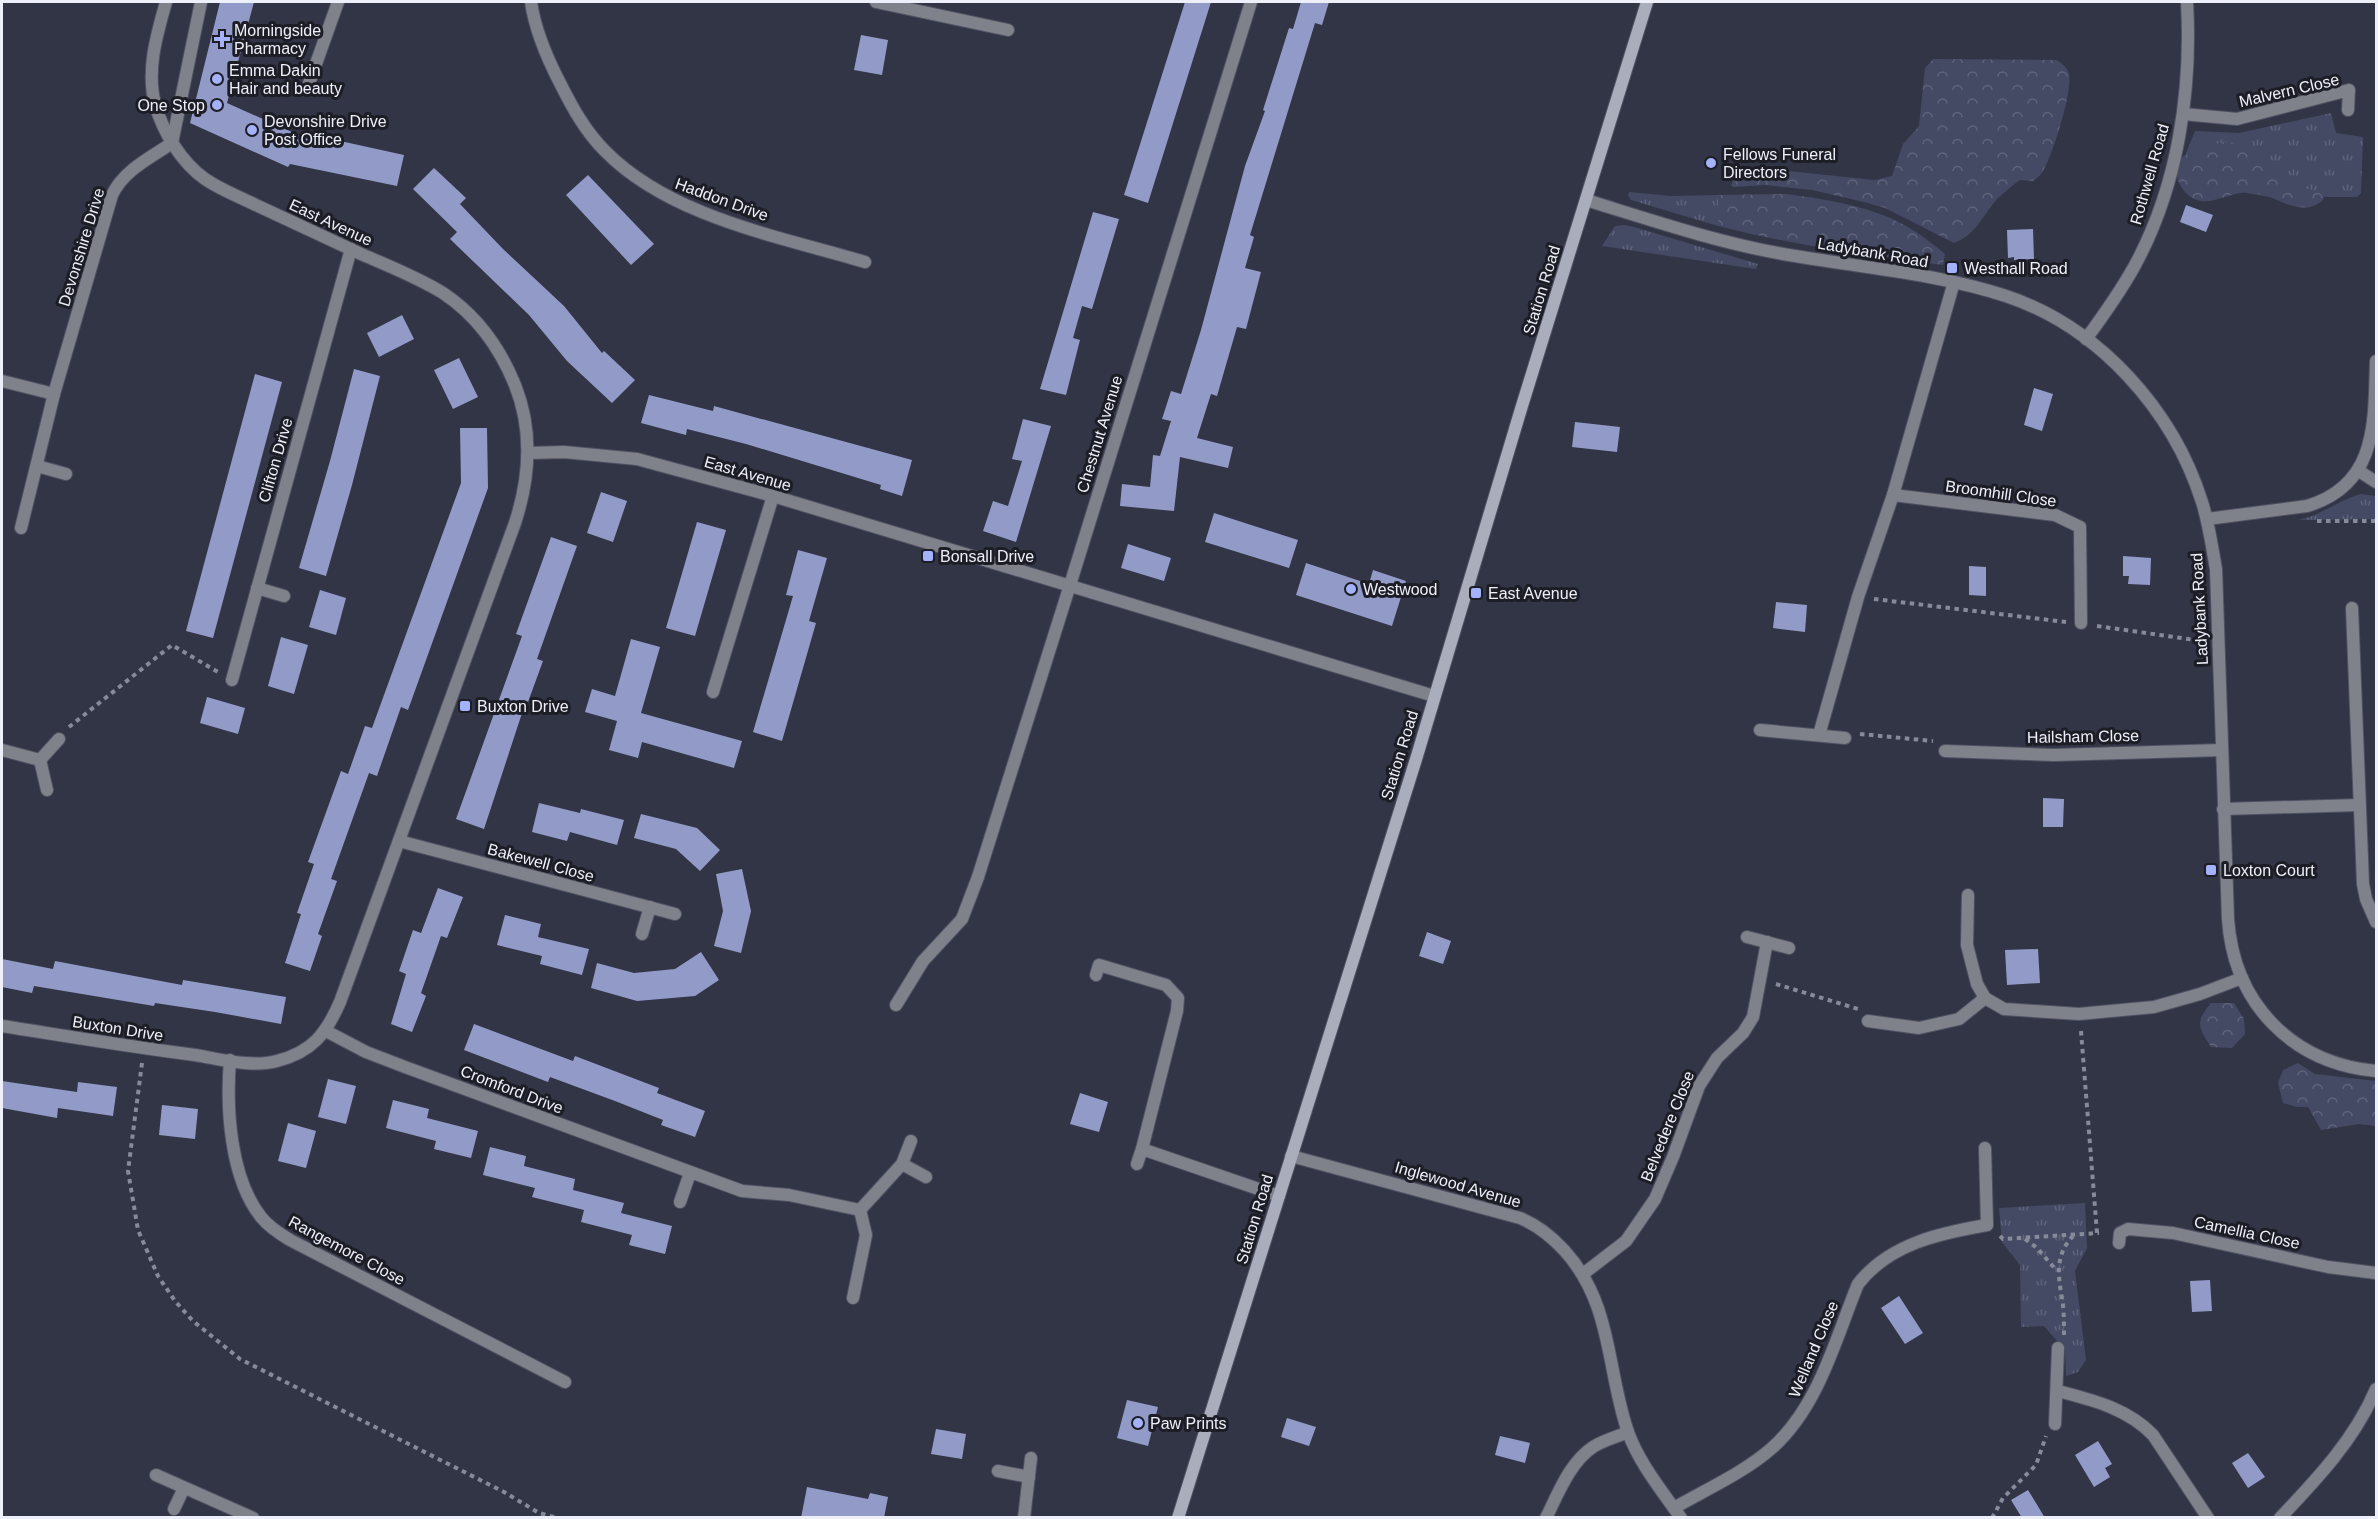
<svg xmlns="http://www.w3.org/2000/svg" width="2378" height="1519" viewBox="0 0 2378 1519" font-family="Helvetica,sans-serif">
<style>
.grass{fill:url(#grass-tufts)}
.forest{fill:url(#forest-crowns)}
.building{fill:#929bc8}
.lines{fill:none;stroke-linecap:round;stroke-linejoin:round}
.service-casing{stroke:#505363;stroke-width:14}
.pedestrian-casing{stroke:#505363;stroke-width:14}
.minor-casing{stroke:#505363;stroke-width:14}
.tertiary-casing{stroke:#505363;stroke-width:14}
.secondary-casing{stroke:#505363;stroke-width:14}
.path{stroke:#878a98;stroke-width:4;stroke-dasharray:4.5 4.5;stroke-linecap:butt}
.service{stroke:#80828b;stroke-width:12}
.pedestrian{stroke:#80828b;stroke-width:12}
.minor{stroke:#80828b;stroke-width:12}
.tertiary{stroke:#80828b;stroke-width:12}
.secondary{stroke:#aaadbb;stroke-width:12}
.poi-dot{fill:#a4b2fc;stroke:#1c1d25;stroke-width:2}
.labels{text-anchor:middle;stroke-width:6;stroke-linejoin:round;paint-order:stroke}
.poi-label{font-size:16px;fill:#edeffa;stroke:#1c1d25;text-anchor:start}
.street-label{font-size:16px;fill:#edeffa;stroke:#1c1d25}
</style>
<defs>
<pattern id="grass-tufts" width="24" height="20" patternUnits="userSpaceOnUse" patternTransform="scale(1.5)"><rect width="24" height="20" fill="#444a64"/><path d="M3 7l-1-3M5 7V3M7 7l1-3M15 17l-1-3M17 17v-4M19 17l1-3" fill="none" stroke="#5f647b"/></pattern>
<pattern id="forest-crowns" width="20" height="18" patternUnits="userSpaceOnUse" patternTransform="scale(1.5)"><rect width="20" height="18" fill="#444a64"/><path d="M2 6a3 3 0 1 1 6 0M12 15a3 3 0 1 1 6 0" fill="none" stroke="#5f647b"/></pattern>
</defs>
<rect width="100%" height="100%" fill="#323546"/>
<g class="grass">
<path d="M2331,113l5,20 27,4 -2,56 -4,4h-87l-88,-15 3,-26 10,-25 44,2z"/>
<path d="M1629,192l41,4 48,-1v31l-87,-26 -3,-5z"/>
<path d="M1624,225l10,2 124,37 -2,5 -154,-23 13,-20z"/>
<path d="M2361,494l15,2v23l-78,1c25,-5 40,-20 63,-26z"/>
<path d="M2085,1203l2,45 -12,23 11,89 -8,12 -12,4 -1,-26 -21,-24 -23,1 -1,-62 -18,-23 -3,-34z"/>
</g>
<g class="forest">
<path d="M1933,59l124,1c5,4 11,8 12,14 4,17 -17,83 -26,97 -2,4 -6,7 -10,10l-13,-1c-8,6 -16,12 -23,19 -14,16 -21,36 -43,44l-69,-35 -21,-6 -52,-12 -47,-5 -32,2 -2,-2 6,-12 11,-6 127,13 17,-4 11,-32 16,-18 6,-58z"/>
<path d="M2228,141l20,9 9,14c9,1 25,6 33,11 3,3 6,9 8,12l21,4 5,8c-22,22 -49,-5 -73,-7 -17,-1 -35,11 -50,9 -19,-3 -34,-31 -17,-45 12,-9 30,-11 44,-15z"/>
<path d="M1786,194c40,5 91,13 125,35 12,7 23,16 34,25l-2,11c-76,-10 -151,-20 -225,-39v-31z"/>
<path d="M2211,1003h23l10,16 1,15 -13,14 -21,-1c-13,-20 -16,-25 0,-44z"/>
<path d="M2298,1063l17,11 61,7v45l-17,-2 -38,6 -13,-23h-11l-14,-4 -5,-20 5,-13z"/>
</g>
<g class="building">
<path d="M220,2h34l-27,101 94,42 1,-8 82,18 -7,31 -107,-22 -2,3 -98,-44z"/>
<path d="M1185,2h26l-63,201 -24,-8z"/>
<path d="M1301,2h28l-7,23 -7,-2 -65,212 4,2 -9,31 16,4 -15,57 -9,-2 -20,69 -6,-2 -14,44 36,9 -5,21 -48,-11 -6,54 -54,-5 2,-22 28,3 3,-32 7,1 11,-35 -9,-2 9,-28 10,3 20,-64 44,-164 20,-55 -2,-1 26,-82 4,1z"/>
<path d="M861,35l27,5 -6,35 -28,-5z"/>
<path d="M434,168l32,30 -6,6 43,45 61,57 38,47 2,-2 31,29 -23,23 -45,-42 -38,-46 -79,-76 7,-7 -44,-43z"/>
<path d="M588,175l66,69 -23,21 -65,-70z"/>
<path d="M2186,205l27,10 -7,17 -26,-10z"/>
<path d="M1093,212l26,7 -27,90 -10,-3 -9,32 7,2 -14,55 -26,-6z"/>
<path d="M2033,229l1,30 -20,1v-3l-6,1 -1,-28z"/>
<path d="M402,315l12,24 -35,18 -12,-24z"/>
<path d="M459,358l19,39 -25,12 -19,-39z"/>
<path d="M354,369l26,7 -28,109 -26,91 -27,-8 31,-107z"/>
<path d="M255,374l27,8 -69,256 -27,-7z"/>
<path d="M2034,388l19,6 -11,37 -18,-6z"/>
<path d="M649,395l64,16 1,-5 198,54 -10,36 -22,-7 1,-4 -135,-41 -59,-15 -1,6 -45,-12z"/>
<path d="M1023,419l28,7 -35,116 -33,-11 10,-30 15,5 14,-45 -10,-2z"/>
<path d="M1575,422l45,5 -3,25 -45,-5z"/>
<path d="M460,428h27l1,60 -80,222 -7,-3 -24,69 -8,-3 -38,106 6,2 -19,53 4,2 -12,35 -25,-8 16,-49 -4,-1 17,-49 -6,-2 33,-91 7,3 17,-48 7,2 89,-245z"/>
<path d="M601,492l26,9 -14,41 -26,-9z"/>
<path d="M1214,513l84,27 -9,28 -84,-26z"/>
<path d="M697,522l29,8 -31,106 -29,-8z"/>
<path d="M551,537l26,9 -40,113 6,2 -15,41 -2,-1 -42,128 -28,-10 66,-183 -6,-2z"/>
<path d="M1128,544l43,14 -7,23 -43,-13z"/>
<path d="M798,550l29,8 -18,63 7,2 -34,118 -29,-9 40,-136 -7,-1z"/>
<path d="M2123,556l28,2 -1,27 -22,-1 1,-8h-6z"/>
<path d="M1306,563l63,21 4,-14 33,11 -14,45 -96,-31z"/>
<path d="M1969,566l17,1v29l-17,-1z"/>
<path d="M320,590l26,8 -10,37 -27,-8z"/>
<path d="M1776,602l31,3 -2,27 -32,-4z"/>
<path d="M281,637l27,8 -14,49 -26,-8z"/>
<path d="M631,639l29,8 -19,66 101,28 -8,27 -92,-26 -4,16 -29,-8 8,-29 -32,-9 7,-23 23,7z"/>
<path d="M207,697l38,11 -7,26 -38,-11z"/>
<path d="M2043,798l21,1 -1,28h-20z"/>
<path d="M539,803l41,10 1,-4 43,11 -7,25 -47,-13 -3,9 -35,-9z"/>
<path d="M641,814l56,14 23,22 -20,21 -24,-22 -42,-11z"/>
<path d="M742,869l9,42 -10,42 -27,-7 9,-35 -7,-37z"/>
<path d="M438,888l25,9 -16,41 -6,-2 -20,57 5,3 -14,36 -21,-8 15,-50 -7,-3 14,-41 8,3z"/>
<path d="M505,915l36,9 -3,13 51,12 -7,26 -42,-11 2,-8 -45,-11z"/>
<path d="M1427,932l24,9 -8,23 -24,-8z"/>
<path d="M2038,949l2,34 -33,2 -2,-35z"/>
<path d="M701,952l18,28 -24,16 -58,5 -46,-13 6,-25 37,10 41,-4z"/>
<path d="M2,959l51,10 2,-8 127,24 1,-5 103,17 -5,27 -66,-12 -60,-9 -1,3 -120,-20 -2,7 -30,-6z"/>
<path d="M474,1024l99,37 2,-5 84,32 -2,5 48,18 -10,26 -34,-12 2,-5 -48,-19 -65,-24 -2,5 -84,-32z"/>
<path d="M328,1079l28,7 -10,38 -28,-7z"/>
<path d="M2,1081l75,11 1,-10 39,5 -4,29 -55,-8 -1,10 -55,-10z"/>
<path d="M1080,1093l28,9 -9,30 -29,-8z"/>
<path d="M393,1100l36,9 -2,9 51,13 -7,27 -37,-9 2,-8 -50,-13z"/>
<path d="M162,1105l36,4 -3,30 -36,-4z"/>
<path d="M288,1123l28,8 -10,37 -28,-7z"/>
<path d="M490,1147l36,9 -2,10 51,13 -2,11 51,13 -3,10 51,13 -7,28 -36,-9 3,-10 -51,-13 3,-12 -52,-13 3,-9 -52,-13z"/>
<path d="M2210,1280l2,31 -20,1 -2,-31z"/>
<path d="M1899,1296l24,37 -18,11 -24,-36z"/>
<path d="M1127,1400l31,7 -10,39 -31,-8z"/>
<path d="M1287,1418l29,9 -7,19 -28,-9z"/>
<path d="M936,1429l30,5 -4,25 -31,-5z"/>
<path d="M1500,1436l30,7 -5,20 -30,-8z"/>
<path d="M2098,1441l14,23 -7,4 5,9 -16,10 -19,-32z"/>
<path d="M2248,1453l17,24 -17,11 -16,-25z"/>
<path d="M807,1487l61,12 2,-6 18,4 -4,21h-83z"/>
<path d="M2028,1490l8,13 9,15h-23l-11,-18z"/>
</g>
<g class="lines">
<g class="service-casing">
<g id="service">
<path d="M40,760l7,30"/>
<path d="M1096,975l3,-10 67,20 12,13 -1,13 -35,138"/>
<path d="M896,1005l27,-44 39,-42 16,-42"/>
<path d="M1868,1021l51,7 40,-9 26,-21"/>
<path d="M1985,1148l2,77"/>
</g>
</g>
<g class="pedestrian-casing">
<path id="pedestrian" d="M172,143l29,-141"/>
</g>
<g class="minor-casing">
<g id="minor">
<path d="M531,2c4,28 16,56 29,81 12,24 25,48 45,68 65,66 173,85 260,111"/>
<path d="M876,2l132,28"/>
<path d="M307,89l31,-87"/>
<path d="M2183,114l54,5 112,-29 -1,20"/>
<path d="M2086,339c17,-23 34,-47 48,-72 44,-80 58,-176 53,-265"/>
<path d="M2,381l52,13"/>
<path d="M37,466l29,8"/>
<path d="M2359,471l17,11"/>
<path d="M1893,495l162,20 25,12 1,96"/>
<path d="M2207,519l100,-13c71,-21 67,-84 69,-145"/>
<path d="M21,528l33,-134 58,-199c12,-25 38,-37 60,-52"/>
<path d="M257,588l27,8"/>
<path d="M2352,608l11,276 3,15 10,23"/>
<path d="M232,680l119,-431"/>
<path d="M713,692l60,-196"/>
<path d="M1760,730l85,8"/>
<path d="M1819,735l39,-138 35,-102 61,-213"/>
<path d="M2,750l38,10 19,-21"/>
<path d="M1945,751l109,4 168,-5"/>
<path d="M2223,809l136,-4"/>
<path d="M399,841l276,73"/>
<path d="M978,877l92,-292"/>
<path d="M1968,895l-1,50 10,39 8,14 19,11 75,5 75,-7 46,-13 42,-16"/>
<path d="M642,934l8,-27"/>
<path d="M1747,937l42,11"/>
<path d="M326,1031l40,21 39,15 337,124 47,4 71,15"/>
<path d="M230,1060c-4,48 0,118 31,157 8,10 19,17 29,23l275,142"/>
<path d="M902,1164l24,13"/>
<path d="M1137,1164l5,-15 137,47"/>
<path d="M680,1202l10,-29"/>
<path d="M2119,1243l1,-10 8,-4 45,4 155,34 48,6"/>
<path d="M1583,1274l43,-33 29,-42 18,-42 26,-71 18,-28 26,-25 10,-16 14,-75"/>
<path d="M853,1298l13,-63 -6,-25 42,-46 9,-23"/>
<path d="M2058,1391c34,9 69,17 95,44l55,83"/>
<path d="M2055,1424l3,-76"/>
<path d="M998,1471l31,6"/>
<path d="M156,1475l97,43"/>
<path d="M1674,1508c31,-18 71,-36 98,-60 47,-42 63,-108 86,-164 31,-40 82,-51 129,-59"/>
<path d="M174,1509l10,-21"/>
<path d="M1024,1518l7,-60"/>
<path d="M1546,1518c12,-24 24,-56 47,-71 11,-7 24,-10 35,-15"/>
</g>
</g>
<g class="tertiary-casing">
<g id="tertiary">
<path d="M1586,200c65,20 130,42 197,54 74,13 152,19 223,42 93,31 167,114 196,206 7,22 10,45 14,67l12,350c6,85 64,144 148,152"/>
<path d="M528,453l36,-1 73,7 136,37 661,200"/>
<path d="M1070,585l181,-583"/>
<path d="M2,1026c64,10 129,21 193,29 25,4 57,13 82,6 35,-9 49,-27 63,-59l175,-479c15,-46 18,-93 0,-138 -15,-37 -39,-70 -72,-92 -26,-16 -54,-27 -82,-39 -35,-16 -69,-32 -103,-48 -18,-9 -37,-16 -53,-27 -24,-17 -42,-47 -50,-75 -9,-34 2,-70 11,-102"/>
<path d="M1291,1156l229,62c17,7 31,18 44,32 49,54 42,118 64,182 11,31 34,59 53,86"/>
<path d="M2280,1518c37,-39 75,-79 96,-129"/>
</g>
</g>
<g class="secondary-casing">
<path id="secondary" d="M1178,1518l239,-762 104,-347 126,-407"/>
</g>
<g class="path">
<path d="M2317,521h59"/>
<path d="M1874,599l192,23"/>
<path d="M2097,626l105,15"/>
<path d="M69,727l103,-82 46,27"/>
<path d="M1860,734l73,7"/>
<path d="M1776,984l82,25"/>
<path d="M2081,1031l16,202"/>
<path d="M142,1063l-14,108 10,59 20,46 17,25 18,20 47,38 264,133 35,21 19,5"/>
<path d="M2000,1236l3,3 96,-6"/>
<path d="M2025,1239l12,9 20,23"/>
<path d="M2064,1335c0,-10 0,-20 -1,-30 -4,-26 -10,-48 10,-69"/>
<path d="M1992,1518l11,-20 33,-33 10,-29"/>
</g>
<use href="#service" class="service"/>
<use href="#pedestrian" class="pedestrian"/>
<use href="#minor" class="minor"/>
<use href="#tertiary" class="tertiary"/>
<use href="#secondary" class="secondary"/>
</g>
<g class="poi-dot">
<path d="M219 30h6v6h6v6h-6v6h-6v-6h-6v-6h6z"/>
<circle cx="217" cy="79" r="6"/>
<circle cx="217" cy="105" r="6"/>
<circle cx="252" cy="130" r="6"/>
<circle cx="1711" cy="163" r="6"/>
<rect x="1946" y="262" width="12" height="12" rx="3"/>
<rect x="922" y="550" width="12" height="12" rx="3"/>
<circle cx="1351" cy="589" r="6"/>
<rect x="1470" y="587" width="12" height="12" rx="3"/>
<rect x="459" y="700" width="12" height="12" rx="3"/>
<rect x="2205" y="864" width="12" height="12" rx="3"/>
<circle cx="1138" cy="1423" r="6"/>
</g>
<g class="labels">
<g class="poi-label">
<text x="234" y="36">Morningside<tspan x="234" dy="18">Pharmacy</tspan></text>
<text x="229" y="76">Emma Dakin<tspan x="229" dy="18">Hair and beauty</tspan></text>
<text x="205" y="111" text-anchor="end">One Stop</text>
<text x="264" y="127">Devonshire Drive<tspan x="264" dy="18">Post Office</tspan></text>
<text x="1723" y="160">Fellows Funeral<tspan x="1723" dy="18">Directors</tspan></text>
<text x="1964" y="274">Westhall Road</text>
<text x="940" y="562">Bonsall Drive</text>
<text x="1363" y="595">Westwood</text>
<text x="1488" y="599">East Avenue</text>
<text x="477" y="712">Buxton Drive</text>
<text x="2223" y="876">Loxton Court</text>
<text x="1150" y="1429">Paw Prints</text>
</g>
<g class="street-label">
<text transform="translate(2289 90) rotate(-13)" y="6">Malvern Close</text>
<text transform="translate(2149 174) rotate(-74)" y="6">Rothwell Road</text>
<text transform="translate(722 199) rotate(20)" y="6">Haddon Drive</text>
<text transform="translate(331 222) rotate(25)" y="6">East Avenue</text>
<text transform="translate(81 247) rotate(-73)" y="6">Devonshire Drive</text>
<text transform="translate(1873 252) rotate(10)" y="6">Ladybank Road</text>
<text transform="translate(1541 290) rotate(-73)" y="6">Station Road</text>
<text transform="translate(1099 434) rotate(-73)" y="6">Chestnut Avenue</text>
<text transform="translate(275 460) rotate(-74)" y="6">Clifton Drive</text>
<text transform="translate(748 473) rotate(16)" y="6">East Avenue</text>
<text transform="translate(2001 493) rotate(8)" y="6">Broomhill Close</text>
<text transform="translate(2199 609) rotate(-93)" y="6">Ladybank Road</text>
<text transform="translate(2083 736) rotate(-1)" y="6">Hailsham Close</text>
<text transform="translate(1399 755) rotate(-73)" y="6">Station Road</text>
<text transform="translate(541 862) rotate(15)" y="6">Bakewell Close</text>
<text transform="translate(118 1028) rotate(9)" y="6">Buxton Drive</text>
<text transform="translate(512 1089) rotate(21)" y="6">Cromford Drive</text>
<text transform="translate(1667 1126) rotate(-68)" y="6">Belvedere Close</text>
<text transform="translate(1458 1184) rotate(16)" y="6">Inglewood Avenue</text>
<text transform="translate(1254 1219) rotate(-73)" y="6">Station Road</text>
<text transform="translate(2247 1232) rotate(12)" y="6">Camellia Close</text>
<text transform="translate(347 1250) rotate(28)" y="6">Rangemore Close</text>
<text transform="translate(1813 1349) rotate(-67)" y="6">Welland Close</text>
</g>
</g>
<rect width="2378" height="1519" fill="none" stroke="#edeffa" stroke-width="6"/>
</svg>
